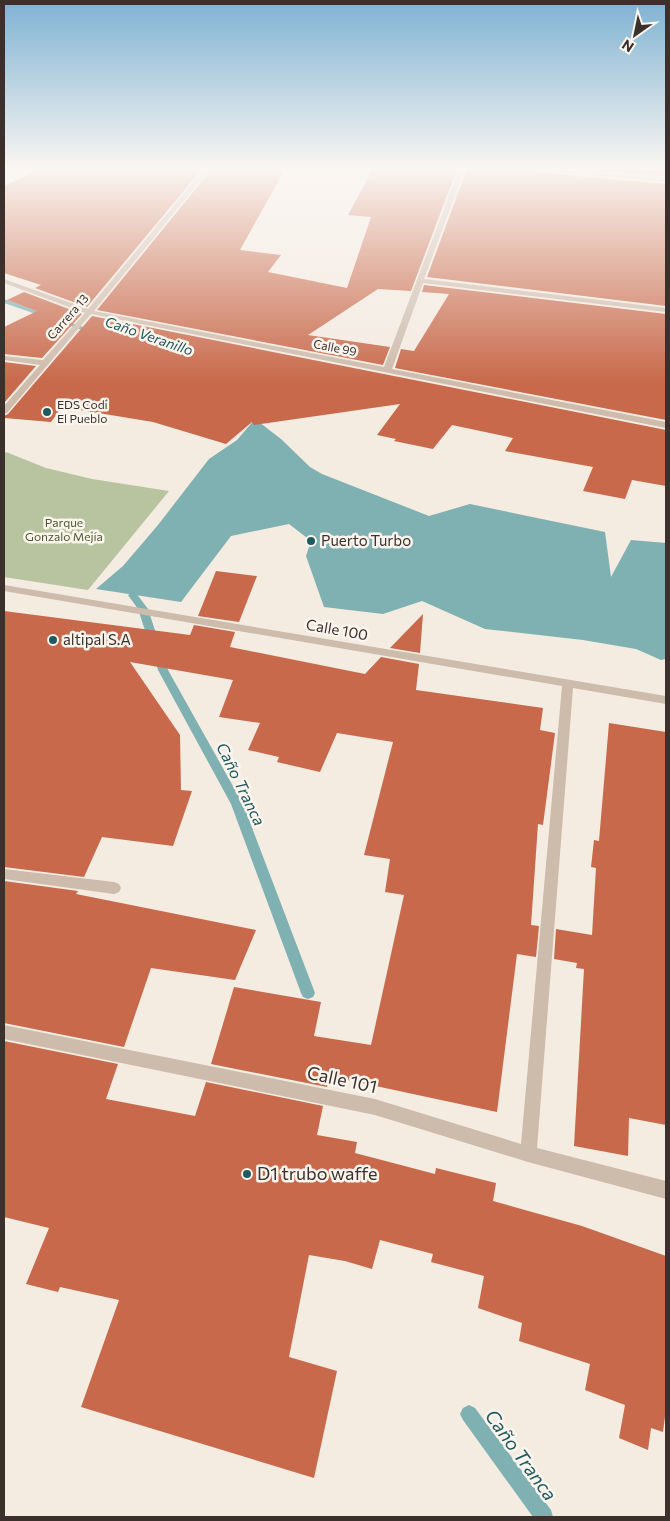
<svg xmlns="http://www.w3.org/2000/svg" width="670" height="1521" viewBox="0 0 670 1521" font-family="Commissioner,sans-serif">
<style>
.green{fill:#b8c4a0}
.water{fill:#7fb0b2}
.lines{fill:none;stroke-linecap:round;stroke-linejoin:round}
.stream{fill:#7fb0b2;fill-rule:evenodd}
.building{fill:#c8694b}
.minor{fill:#cdbbac;fill-rule:evenodd}
.poi-dot{fill:#1f5a5e;stroke:#fbf5ee;stroke-width:2}
.labels{text-anchor:middle;stroke-width:5;stroke-linejoin:round;paint-order:stroke}
.far-street-label{font-size:12px;fill:#3b302b;stroke:#fbf5ee}
.far-poi-label{font-size:12px;fill:#3b302b;stroke:#fbf5ee;text-anchor:start}
.far-park-label{font-size:12px;fill:#4a5a2e;stroke:#fbf5ee}
.far-water-label{font-size:14px;font-style:italic;fill:#1f5a5e;stroke:#fbf5ee}
.poi-label{font-size:15px;fill:#3b302b;stroke:#fbf5ee;text-anchor:start}
.street-label{font-size:15px;fill:#3b302b;stroke:#fbf5ee}
.water-label{font-size:16px;font-style:italic;fill:#1f5a5e;stroke:#fbf5ee}
.near-street-label{font-size:18px;fill:#3b302b;stroke:#fbf5ee}
.near-poi-label{font-size:18px;fill:#3b302b;stroke:#fbf5ee;text-anchor:start}
.near-water-label{font-size:19px;font-style:italic;fill:#1f5a5e;stroke:#fbf5ee}
</style>
<rect width="100%" height="100%" fill="#f4ebe1"/>
<path class="green" d="M6,452l40,16 46,11 77,12 -81,99 -84,-13v-122z"/>
<path class="water" d="M255,419l26,20 29,28 12,7 107,42 41,-12 135,28 6,45 20,-37 35,3v116l-5,1 -25,-11 -53,-9 -98,-11 -63,-28 -39,13 -59,-7 -18,-51 5,-15 -22,-17 -58,12 -50,66 -85,-13 27,-23 35,-41 51,-66 28,-19z"/>
<g class="lines">
<g class="stream">
<path d="M4,299l85,30 1,1 -5,1 -81,-28z"/>
<path d="M133,592l3,1 12,16 20,61 75,134 72,189 -2,4 -5,2 -5,-2 -2,-4 -70,-189 -73,-134 -20,-61 -10,-14z"/>
<path d="M469,1405l6,3 76,102 2,7h-20l-70,-97 -3,-6 3,-6z"/>
</g>
</g>
<g class="building">
<path d="M40,169h162l-115,138 -52,-19 6,-3 -37,-12v-87z"/>
<path d="M212,169h73l-45,81 41,5 -13,17 79,16 24,-71 -23,-2 25,-46h84l-46,122 -33,-2 -70,46 82,12 -7,18 -286,-55z"/>
<path d="M467,169h55l2,2 142,13v122l-239,-29z"/>
<path d="M570,169h96v7z"/>
<path d="M424,285l242,29v106l-271,-52 6,-19 13,2 35,-57 -27,-2z"/>
<path d="M24,292l58,22 -40,44 -38,-4v-27l33,-16 -30,-11z"/>
<path d="M92,316l574,114v56l-34,-6 -7,19 -42,-8 10,-24 -88,-16 8,-13 -61,-13 -19,24 -39,-8 2,-2 -19,-4 23,-31 -146,21 -2,-3 -26,22 -73,-22 -91,-15 -11,15 -47,-4v-2l4,-2z"/>
<path d="M4,362l32,4 -32,37z"/>
<path d="M216,571l41,5 -18,46 -41,-6z"/>
<path d="M4,611l186,24 4,-10 41,7 -5,15 135,27 16,-17 38,7 -3,26 127,18 -3,22 15,3 -12,92 -5,-1 -7,101 8,1 -3,31 -19,-3 -20,158 -168,-36 -2,11 -116,-23 23,-77 87,15 -7,34 57,9 33,-150 -19,-3 5,-33 -26,-4 29,-113 -56,-9 -17,39 -43,-10 2,-5 -31,-7 12,-27 -41,-6 14,-37 -103,-18 50,73 1,55 11,1 -19,55 -71,-9 -18,40 -80,-10z"/>
<path d="M423,614l-3,39 -30,-5z"/>
<path d="M609,723l57,9v393l-37,-7 -1,38 -54,-10 10,-177 -8,-1 1,-5 -23,-4 2,-30 36,6 4,-67 -5,-1 3,-27 5,1z"/>
<path d="M4,881l74,10 -2,3 180,36 -21,50 -84,-12 -27,79 -120,-24z"/>
<path d="M4,1041l114,23 -12,35 89,17 11,-34 117,24 -6,29 40,7 -2,11 80,21 1,-6 60,15 -3,18 89,25 84,30v153l-3,23 -12,-4 -3,22 -29,-12 6,-33 -40,-15 5,-26 -71,-23 3,-18 -44,-15 6,-32 -53,-14 2,-8 -53,-14 -8,29 -27,-8 -36,-6 -20,102 48,14 -23,107 -233,-71 38,-107 -59,-13 -2,5 -32,-8 23,-56 -45,-11z"/>
</g>
<g class="lines">
<g class="minor">
<path d="M6,169h6l-8,6z"/>
<path d="M204,169h6l-116,142 290,56 75,-198h6l-41,110 242,29v4l-243,-29 -31,86 274,53v6l-575,-114 -84,99 -3,1v-8l36,-41 -36,-5v-4l39,4 42,-47 -81,-30v-4l84,30z"/>
<path d="M524,169h23l119,9v4z"/>
<path d="M4,585l662,111v8l-93,-16 -36,460 129,33v18l-138,-37 -153,-47 -371,-76v-14l371,74 146,45 41,-458 -558,-95z"/>
<path d="M4,869l110,13 5,2 2,4 -2,4 -5,2 -110,-15z"/>
</g>
</g>
<linearGradient id="sky" x2="0" y2="1"><stop stop-color="#7eb2d2"/><stop offset="0.44" stop-color="#faf6f2"/><stop offset="1" stop-color="#faf6f2" stop-opacity="0"/></linearGradient>
<rect width="670" height="382" fill="url(#sky)"/>
<g class="poi-dot">
<circle cx="47" cy="412" r="5"/>
<circle cx="311" cy="541" r="5"/>
<circle cx="53" cy="640" r="5"/>
<circle cx="247" cy="1174" r="5"/>
</g>
<g class="labels">
<g class="far-street-label">
<text transform="translate(68 317) rotate(-49)" y="4">Carrera 13</text>
<text transform="translate(335 348) rotate(11)" y="4">Calle 99</text>
</g>
<g class="far-poi-label">
<text x="57" y="409">EDS Codi<tspan x="57" dy="14">El Pueblo</tspan></text>
</g>
<g class="far-park-label">
<text x="64" y="527">Parque<tspan x="64" dy="14">Gonzalo Mejía</tspan></text>
</g>
<g class="far-water-label">
<text transform="translate(149 336) rotate(19)" y="5">Caño Veranillo</text>
</g>
<g class="poi-label">
<text x="321" y="546">Puerto Turbo</text>
<text x="63" y="645">altipal S.A</text>
</g>
<g class="street-label">
<text transform="translate(337 630) rotate(10)" y="5">Calle 100</text>
</g>
<g class="water-label">
<text transform="translate(241 784) rotate(64)" y="6">Caño Tranca</text>
</g>
<g class="near-street-label">
<text transform="translate(342 1080) rotate(12)" y="6">Calle 101</text>
</g>
<g class="near-poi-label">
<text x="257" y="1180">D1 trubo waffe</text>
</g>
<g class="near-water-label">
<text transform="translate(521 1455) rotate(54)" y="7">Caño Tranca</text>
</g>
</g>
<rect width="670" height="1521" fill="none" stroke="#3b302b" stroke-width="10"/>
<g transform="translate(635 35) rotate(213)" stroke="#fbf5ee" stroke-width="4" paint-order="stroke">
<path d="M0-4L9 19L0 12L-9 19Z" fill="#3b302b"/>
<text y="-8" font-size="14" font-weight="bold" text-anchor="middle" fill="#3b302b">N</text>
</g>
</svg>
